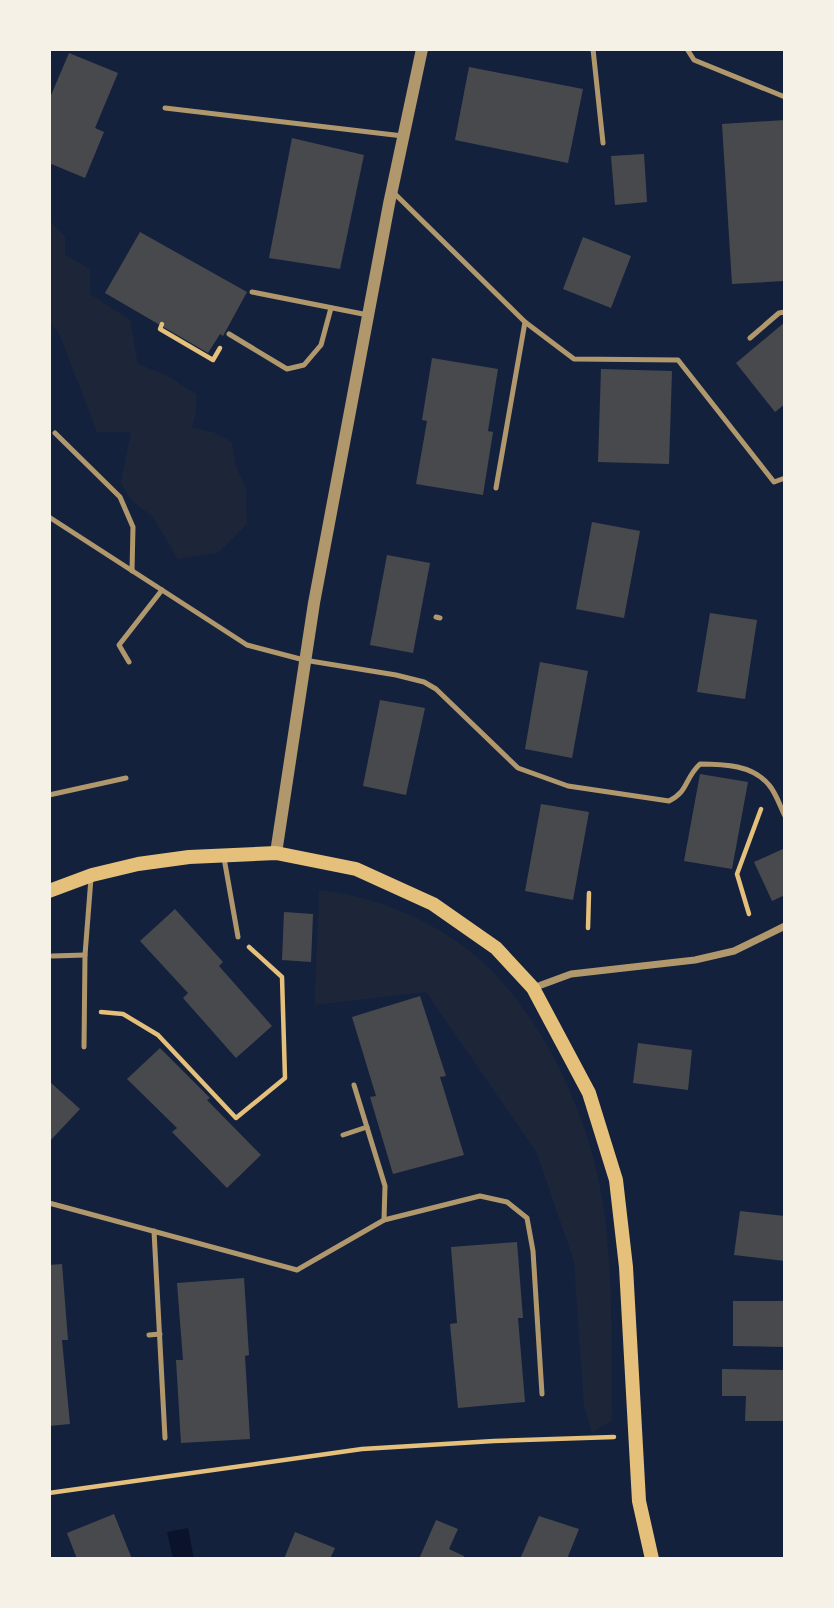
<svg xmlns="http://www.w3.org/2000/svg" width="834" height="1608" viewBox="0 0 834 1608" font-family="Manrope,sans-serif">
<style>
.green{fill:#1d2539}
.water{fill:#0b132b}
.building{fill:#48494c}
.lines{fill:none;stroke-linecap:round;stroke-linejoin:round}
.path{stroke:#e5c07b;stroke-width:4.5}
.service{stroke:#b1986c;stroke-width:5}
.minor{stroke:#b1986c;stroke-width:7}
.tertiary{stroke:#b1986c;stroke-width:12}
.secondary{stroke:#e5c07b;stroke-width:14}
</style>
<rect width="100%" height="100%" fill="#14213d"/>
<g class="green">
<path d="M49,220l16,17v18l25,14v25l40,26 8,44 28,11 30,19v18l-4,16 21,4 19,10 3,22 11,25 1,35 -29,29 -40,6 -26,-43 -20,-15 -11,-18 10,-51h-34l-38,-99 -10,-12z"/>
<path d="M319,890c60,6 126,35 170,78 57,56 101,152 113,230 12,73 9,148 10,222l-20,13 -8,-28 -10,-143 -37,-109 -111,-161 -111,13z"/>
</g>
<path class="water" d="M188,1528l6,31h-21l-6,-27z"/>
<g class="building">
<path d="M69,53l49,20 -23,55 9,4 -19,46 -36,-15v-63z"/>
<path d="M469,67l114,22 -15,74 -113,-23z"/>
<path d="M785,120v161l-53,3 -10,-160z"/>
<path d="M292,138l72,17 -24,114 -71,-11z"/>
<path d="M644,154l3,48 -32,3 -4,-49z"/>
<path d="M140,232l107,60 -24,44 -3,-2 -12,19 -103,-60z"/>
<path d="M583,237l48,19 -20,52 -48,-19z"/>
<path d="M785,322v82l-10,8 -39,-49z"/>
<path d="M432,358l66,11 -10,62 5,1 -10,63 -67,-11 11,-63 -5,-1z"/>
<path d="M601,369l71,2 -3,93 -71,-2z"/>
<path d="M592,522l48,9 -16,87 -48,-9z"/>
<path d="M387,555l43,8 -17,90 -43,-8z"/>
<path d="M710,613l47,7 -12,79 -48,-7z"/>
<path d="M540,662l48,9 -16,87 -47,-9z"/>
<path d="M380,700l45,8 -19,87 -43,-9z"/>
<path d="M700,774l48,8 -16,87 -48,-8z"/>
<path d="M541,804l48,8 -16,88 -48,-9z"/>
<path d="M785,848v47l-13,6 -18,-39z"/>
<path d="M175,909l48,53 -4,4 53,60 -36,32 -53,-60 5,-5 -48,-52z"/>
<path d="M284,912l29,2 -2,48 -29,-2z"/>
<path d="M420,996l26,80 -6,1 24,78 -71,19 -23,-77 6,-1 -24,-79z"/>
<path d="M638,1043l54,7 -4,40 -55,-7z"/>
<path d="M160,1048l50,50 -3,2 54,55 -34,33 -55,-56 5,-4 -50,-49z"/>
<path d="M49,1081l31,28 -31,33z"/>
<path d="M740,1211l45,5v45l-51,-6z"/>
<path d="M517,1242l6,76h-5l7,84 -67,6 -8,-84 7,-1 -6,-76z"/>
<path d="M62,1264l6,76h-6l8,84 -21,2v-161z"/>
<path d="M244,1278l5,77 -4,1 5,83 -69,4 -5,-83h7l-6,-77z"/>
<path d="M733,1301h52l-1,46 -51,-1z"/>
<path d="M722,1369l61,1v51h-38l1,-25h-24z"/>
<path d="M114,1514l18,45h-55l-10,-26z"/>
<path d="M539,1516l40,13 -12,30h-47z"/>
<path d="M436,1520l22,9 -9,20 15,7 -1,3h-44z"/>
<path d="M295,1532l40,16 -5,11h-46z"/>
</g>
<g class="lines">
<g class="path">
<path d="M162,324l-2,5 53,31 7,-12"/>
<path d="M749,914l-12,-40 24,-65"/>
<path d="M588,928l1,-35"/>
<path d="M101,1012l22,2 35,21 78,83 49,-40 -3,-101 -33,-30"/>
<path d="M49,1493l313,-44 132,-8 120,-4"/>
</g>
<g class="service">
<path d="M593,49l10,94"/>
<path d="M687,49l7,11 91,37"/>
<path d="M165,108l238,28"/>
<path d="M394,193l131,129 -29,166"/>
<path d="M252,292l116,23"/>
<path d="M525,322l49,37 104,1 96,122 11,-4"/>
<path d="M229,334l58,35 17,-4 17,-20 10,-37"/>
<path d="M750,338l29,-25 6,-1"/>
<path d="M55,433l65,64 13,30 -1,44"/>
<path d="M49,517l198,128 57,15 92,15 28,7 12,7 82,79 50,18 101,15c20,-10 15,-22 31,-37 24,0 53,1 69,21 7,8 11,21 16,31"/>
<path d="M436,617l4,1"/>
<path d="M129,662l-10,-17 43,-55"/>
<path d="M49,795l77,-17"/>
<path d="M224,858l14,79"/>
<path d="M52,956l33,-1"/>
<path d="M84,1047l1,-92 6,-77"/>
<path d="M354,1085l31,101 -1,34"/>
<path d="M343,1135l24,-8"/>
<path d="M49,1203l248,67 87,-50 96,-24 27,6 20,16 6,33 9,143"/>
<path d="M154,1231l11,207"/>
<path d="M149,1335l11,-1"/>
</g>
<path class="minor" d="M533,988l38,-14 124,-14 39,-9 51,-25"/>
<path class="tertiary" d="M276,853l38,-250 75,-399 33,-155"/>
<path class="secondary" d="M49,891l43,-16 46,-11 51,-7 87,-4 80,16 77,35 63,44 37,40 56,105 27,87 10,87 13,234 13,58"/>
</g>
<rect width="834" height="1608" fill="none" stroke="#f6f1e7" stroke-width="102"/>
</svg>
